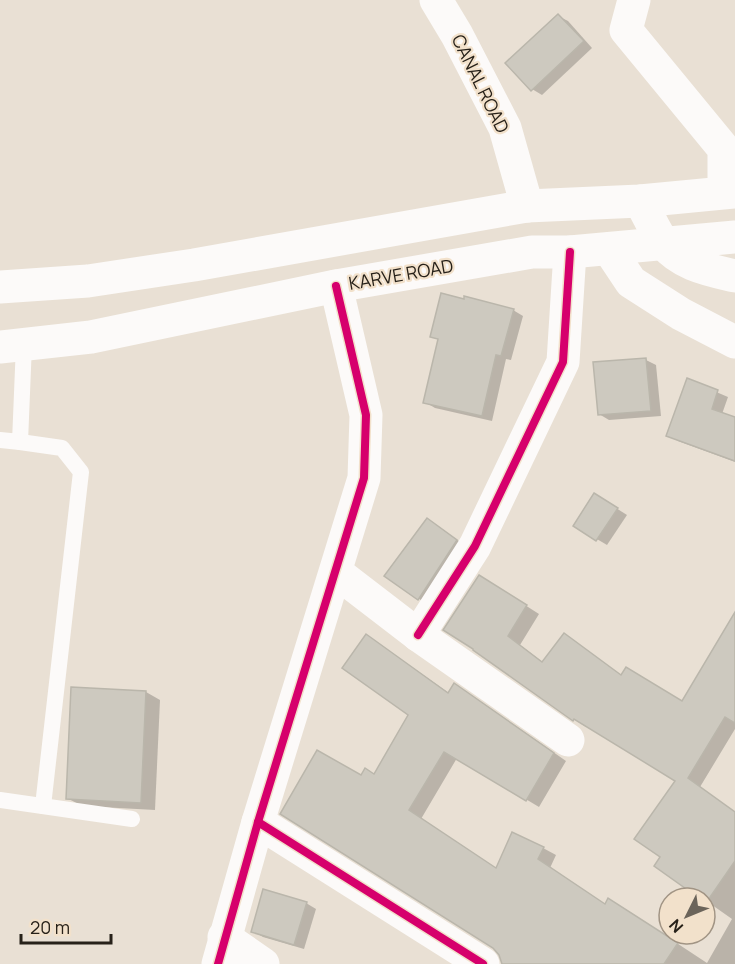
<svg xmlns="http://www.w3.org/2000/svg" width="735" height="964" viewBox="0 0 735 964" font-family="Manrope,sans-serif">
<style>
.shadow{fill:#0003}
.building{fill:#cdc9bf;stroke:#bab6ab;stroke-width:1.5}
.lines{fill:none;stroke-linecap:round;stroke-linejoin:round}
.service{stroke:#fcfaf9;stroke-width:16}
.minor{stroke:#fcfaf9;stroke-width:33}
.tertiary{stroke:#fcfaf9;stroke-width:33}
.primary{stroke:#fcfaf9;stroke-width:33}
.cycleway-casing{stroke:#f2e1cb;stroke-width:11}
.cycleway{stroke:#d6006c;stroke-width:8}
.labels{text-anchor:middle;stroke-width:4.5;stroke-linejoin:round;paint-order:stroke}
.street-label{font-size:18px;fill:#272119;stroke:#f2e1cb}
</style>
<rect width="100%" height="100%" fill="#e9e0d4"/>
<g class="shadow">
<path d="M558,16l10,5 24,27 -50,47 -10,-6z"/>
<path d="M513,310l10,6 -12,44 -5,-1 -14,62 -57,-13 -10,-6 14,-62 -7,-4z"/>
<path d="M646,360l10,5 5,51 -52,4 -10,-6z"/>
<path d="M688,380l40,17 -6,17 13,4v44l-57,-21 -10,-6z"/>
<path d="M605,501l22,14 -20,30 -32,-19z"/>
<path d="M437,526l29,20 -38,59 -42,-29z"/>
<path d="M492,584l47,30 -19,31 24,18 20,-28 58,41 61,27 52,-84v110l-35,58 35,25v152h-232l-2,-10 -140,-177 14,-1 35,-62 -31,-70 70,49 18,-1 99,69 -27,46 -82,-49 -36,61 76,51 46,-22 13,7 -6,13 56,37 16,2 85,56 25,-44 -27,-19v-2h-3l-40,-41 15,-76 -90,-56 -1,2 -12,-8 -99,-69z"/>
<path d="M146,692l14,8 -5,110 -73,-4 -15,-8z"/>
<path d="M306,903l10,6 -12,40 -41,-12 -10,-6z"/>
</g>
<g class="building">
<path d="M558,14l26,27 -53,50 -26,-28z"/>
<path d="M441,293l23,6v-3l50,13 -13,47 -5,-1 -14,61 -59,-13 15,-64 -8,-2z"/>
<path d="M646,358l5,53 -53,4 -5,-53z"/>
<path d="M687,378l31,12 -6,19 23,8v44l-69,-25z"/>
<path d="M594,493l24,15 -22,33 -23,-15z"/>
<path d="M427,518l30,22 -39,60 -34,-24z"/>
<path d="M479,575l48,30 -19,31 34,26 22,-29 57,42 5,-8 56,34 53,-89v111l-10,-6 -37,61 47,34v49l-29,42 -1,-5h-6l-45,-32 6,-9 -26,-18 41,-58 -101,-62 -1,2 -100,-71v-1l-30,-19z"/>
<path d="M366,634l82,59 6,-10 100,70 -28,48 -82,-49 -35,58 87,58 16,-36 32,15 -6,12 67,45 3,-6 70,45 -14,21h-162l-3,-9 -6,-7 -213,-134 37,-64 44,25 4,-7 9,6 34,-59 -66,-47z"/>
<path d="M71,687l75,4 -5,112 -75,-4z"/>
<path d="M263,889l44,13 -13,43 -43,-13z"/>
</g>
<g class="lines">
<g class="service">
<path d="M0,440l20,2 4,-98"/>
<path d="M20,442l42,6 19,24 -38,334"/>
<path d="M0,800l132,19"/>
</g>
<g class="minor">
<path d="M634,0l-8,30 98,119v43"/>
<path d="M609,249l22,33 50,32 54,28"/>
<path d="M336,572l82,63 150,105"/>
<path d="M418,635l57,-89 88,-184 7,-110"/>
<path d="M258,822l225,142"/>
<path d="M224,937l39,27"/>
<path d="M218,964l40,-142 106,-344 2,-63 -30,-129"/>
</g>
<g class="tertiary">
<path d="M436,0l21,35 48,93 22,78"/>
<path d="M640,201c8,13 14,29 23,41 17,23 47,28 72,34"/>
</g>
<g class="primary">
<path d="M0,287l88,-6 106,-16 333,-59 113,-5 95,-9"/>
<path d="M0,347l91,-10 245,-51 196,-34h38l165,-15"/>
</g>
<g class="cycleway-casing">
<g id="cycleway">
<path d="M418,635l57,-89 88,-184 7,-110"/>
<path d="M258,822l225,142"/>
<path d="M218,964l40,-142 106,-344 2,-63 -30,-129"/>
</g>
</g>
<use href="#cycleway" class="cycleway"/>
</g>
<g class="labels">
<g class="street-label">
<text transform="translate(480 84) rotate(64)" y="6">CANAL ROAD</text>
<text transform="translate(401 275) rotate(-10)" y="6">KARVE ROAD</text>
</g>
</g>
<g transform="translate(687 916) rotate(227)"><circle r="28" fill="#f2e1cb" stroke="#a19484" stroke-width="1.5"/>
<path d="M0-4.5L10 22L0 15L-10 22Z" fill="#6b645a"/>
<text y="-9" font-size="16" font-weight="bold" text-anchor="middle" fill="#272119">N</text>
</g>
<path d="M21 934v9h90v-9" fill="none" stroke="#272119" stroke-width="3"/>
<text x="30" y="934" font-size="18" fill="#272119" stroke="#f2e1cb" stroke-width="4.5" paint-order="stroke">20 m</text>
</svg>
